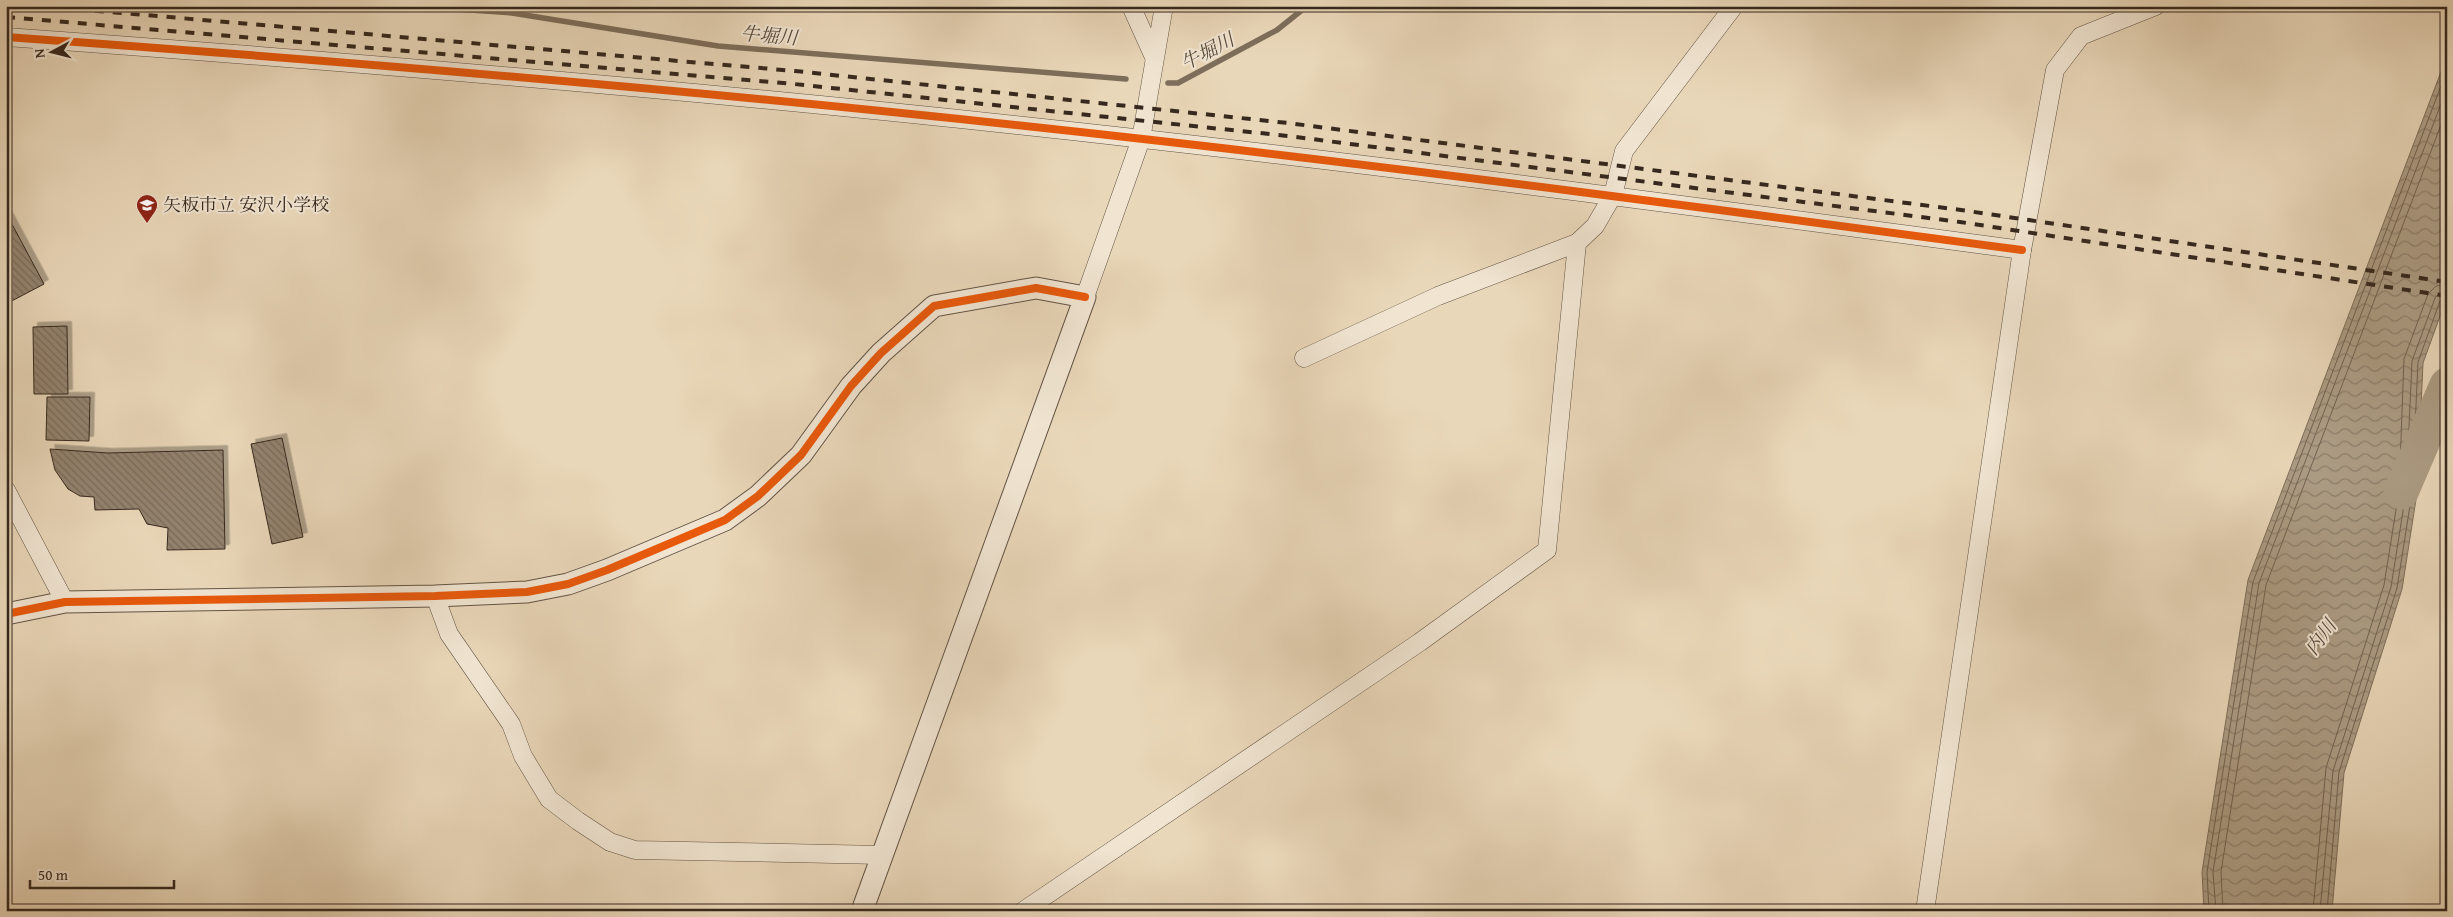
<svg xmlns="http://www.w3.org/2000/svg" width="2453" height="917" viewBox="0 0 2453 917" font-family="'Gentium Book Plus','Noto Serif JP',serif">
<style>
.water{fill:url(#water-waves);stroke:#7d6e5b}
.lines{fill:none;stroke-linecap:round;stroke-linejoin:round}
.shore{stroke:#716251;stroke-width:1}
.stream{stroke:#7d6e5b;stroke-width:5.5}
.river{stroke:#ac9c84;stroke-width:35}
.building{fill:url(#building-back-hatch);stroke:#36281e;filter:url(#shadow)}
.minor-casing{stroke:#635445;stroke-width:19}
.tertiary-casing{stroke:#635445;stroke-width:23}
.minor{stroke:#f1e5d2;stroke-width:18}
.tertiary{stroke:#f1e5d2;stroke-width:21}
.rail{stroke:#36281e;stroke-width:4;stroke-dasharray:9 9;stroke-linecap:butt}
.cycleway-casing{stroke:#f1e5d2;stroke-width:11}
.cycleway{stroke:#e8590c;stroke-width:8}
.labels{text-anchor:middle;stroke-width:4;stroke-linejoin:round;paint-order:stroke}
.poi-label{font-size:18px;fill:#36281e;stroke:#f1e5d2;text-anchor:start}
.water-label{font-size:19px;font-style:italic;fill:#594b3d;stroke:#f1e5d2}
</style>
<defs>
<pattern id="water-waves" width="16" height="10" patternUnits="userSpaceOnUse" patternTransform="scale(1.25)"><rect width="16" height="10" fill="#ac9c84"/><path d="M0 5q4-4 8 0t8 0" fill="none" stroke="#8d7f6b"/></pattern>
<pattern id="building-back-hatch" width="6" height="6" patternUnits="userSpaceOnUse" patternTransform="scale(1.25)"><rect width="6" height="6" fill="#93836f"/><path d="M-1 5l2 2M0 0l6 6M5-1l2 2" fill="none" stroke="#796b5b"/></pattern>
<filter id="shadow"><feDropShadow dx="4.5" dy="-4.5" stdDeviation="0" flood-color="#0004"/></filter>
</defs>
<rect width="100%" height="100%" fill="#e9d7b9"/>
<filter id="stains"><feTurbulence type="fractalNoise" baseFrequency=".004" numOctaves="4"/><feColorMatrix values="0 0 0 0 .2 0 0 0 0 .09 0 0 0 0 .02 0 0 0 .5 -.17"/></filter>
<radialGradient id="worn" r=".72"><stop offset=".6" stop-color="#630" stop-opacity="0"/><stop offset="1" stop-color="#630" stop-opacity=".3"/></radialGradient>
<path class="water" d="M2447,56v241l-24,66 -6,130 -15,96 -58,184 -12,138h-128l-2,-39 46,-292z"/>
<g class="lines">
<g class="shore">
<path d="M2209,911l-2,-39 46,-290 194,-512"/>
<path d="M2216,911l-3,-39 46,-289 188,-495"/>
<path d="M2223,911l-2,-39 45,-287 181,-476"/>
<path d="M2313,911l13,-143 58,-183 15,-94 5,-132 24,-65 8,-8 11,-2"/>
<path d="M2320,911l13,-140 58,-184 15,-95 6,-131 23,-63 5,-5 7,-2"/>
<path d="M2327,911l12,-139 58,-184 15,-95 6,-131 22,-61 7,-3"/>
</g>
<g class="stream">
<path d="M412,6l100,7 206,33 408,33"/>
<path d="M1168,83h10l99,-53 30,-24"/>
</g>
<path class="river" d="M2401,492l46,-107"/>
</g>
<g class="building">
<path d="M6,213l38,71 -38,20z"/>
<path d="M67,326l1,68h-34l-1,-67z"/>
<path d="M47,397h43l-1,44 -43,-1z"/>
<path d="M282,438l21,99 -31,7 -21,-100z"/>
<path d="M50,449l58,4 115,-3 2,99 -58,1 1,-22 -21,-4 -8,-15 -44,1 -1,-13 -14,-1 -12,-7 -13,-19z"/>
</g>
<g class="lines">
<g class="minor-casing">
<g id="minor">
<path d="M1131,6l23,51"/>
<path d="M6,37c380,27 759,59 1137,102 293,33 586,72 879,111"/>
<path d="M1085,297l56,-158 23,-133"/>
<path d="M1304,358l134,-62 139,-53 18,-17 18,-31 11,-44 110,-145"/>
<path d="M6,490l59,112"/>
<path d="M435,596l14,38 62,90 12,32 26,43 29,22 32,21 25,8 247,5"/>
<path d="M1023,911l397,-269 127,-92 30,-307"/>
<path d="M1925,911l97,-661 33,-180 26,-34 75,-30"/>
</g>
</g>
<g class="tertiary-casing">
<path id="tertiary" d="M6,614l59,-12 370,-6 92,-4 41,-8 39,-14 118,-50 33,-24 43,-41 50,-69 30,-33 53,-47 102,-18 49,9 -223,614"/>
</g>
<use href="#minor" class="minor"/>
<use href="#tertiary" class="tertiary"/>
<g class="rail">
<path d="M41,6l754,65 493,52 673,87 486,72"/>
<path d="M6,17l788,67 494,52 672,86 487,74"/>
</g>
<g class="cycleway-casing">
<g id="cycleway">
<path d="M6,37c380,27 759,59 1137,102 293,33 586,72 879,111"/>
<path d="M6,614l59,-12 370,-6 92,-4 41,-8 39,-14 118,-50 33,-24 43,-41 50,-69 30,-33 53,-47 102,-18 49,9"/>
</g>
</g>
<use href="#cycleway" class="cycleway"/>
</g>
<defs>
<g id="school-pin" transform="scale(1.125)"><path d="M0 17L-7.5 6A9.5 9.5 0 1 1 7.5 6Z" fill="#8f2418" stroke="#f1e5d2"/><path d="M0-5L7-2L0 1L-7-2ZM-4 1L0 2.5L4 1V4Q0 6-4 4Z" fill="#fff"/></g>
</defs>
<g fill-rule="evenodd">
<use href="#school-pin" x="147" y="205"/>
</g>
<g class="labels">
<g class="poi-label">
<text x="163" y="211">矢板市立 安沢小学校</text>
</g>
<g class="water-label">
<text transform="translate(769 35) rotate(5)" y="7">牛堀川</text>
<text transform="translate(1207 51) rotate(-28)" y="7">牛堀川</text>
<text transform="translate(2320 637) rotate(-54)" y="7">内川</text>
</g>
</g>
<rect width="2453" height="917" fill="none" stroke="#e9d7b9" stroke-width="25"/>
<rect x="8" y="8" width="2438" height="902" fill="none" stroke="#36281e" stroke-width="2.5"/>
<rect x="12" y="12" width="2428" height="892" fill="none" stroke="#36281e"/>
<g transform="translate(52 52) rotate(263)" stroke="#f1e5d2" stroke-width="4" paint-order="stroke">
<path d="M0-4L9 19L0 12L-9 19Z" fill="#36281e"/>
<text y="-8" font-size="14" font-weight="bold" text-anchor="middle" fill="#36281e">N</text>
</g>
<path d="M30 880v8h144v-8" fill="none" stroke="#36281e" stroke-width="2.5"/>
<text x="38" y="880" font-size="15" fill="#36281e" stroke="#f1e5d2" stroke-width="4" paint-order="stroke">50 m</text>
<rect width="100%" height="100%" filter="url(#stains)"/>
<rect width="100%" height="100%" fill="url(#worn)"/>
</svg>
